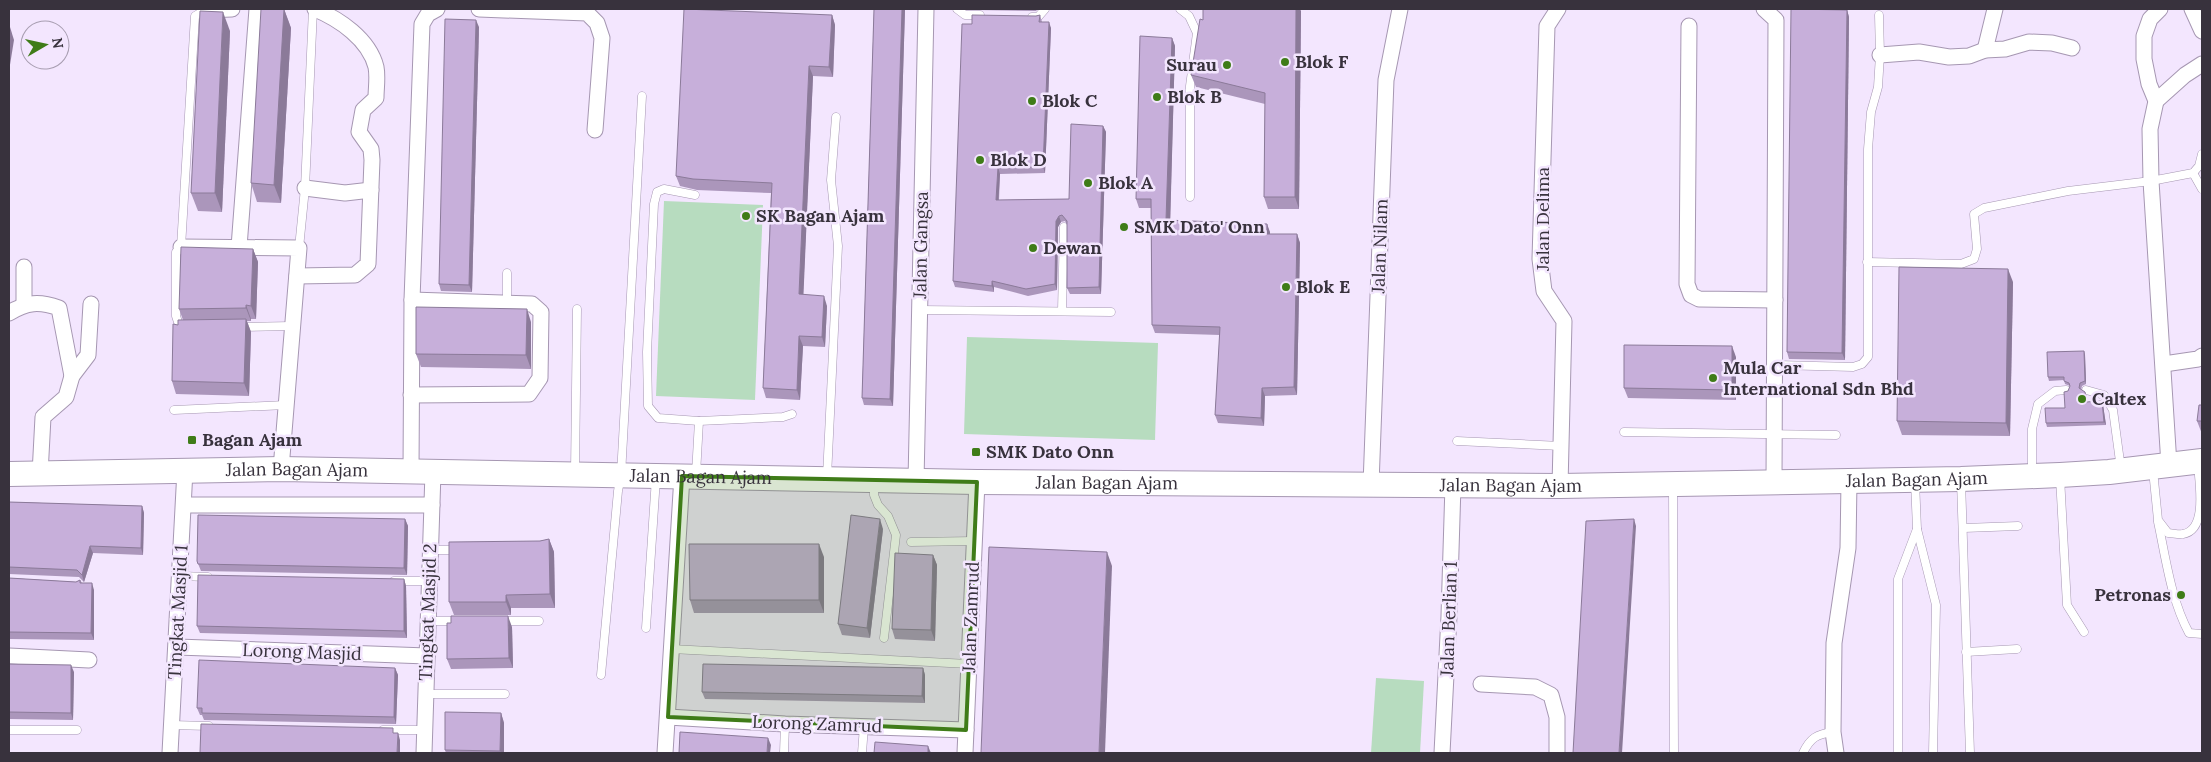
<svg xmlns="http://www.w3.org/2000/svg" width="2211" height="762" viewBox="0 0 2211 762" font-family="Lora,serif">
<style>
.green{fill:#b7dcbf}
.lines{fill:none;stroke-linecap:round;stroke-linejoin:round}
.lane-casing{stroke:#a697b2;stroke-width:9}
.street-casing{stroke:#a697b2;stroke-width:17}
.primary-casing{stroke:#a697b2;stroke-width:26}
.lane{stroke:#fff;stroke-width:8}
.street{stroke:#fff;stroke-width:15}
.primary{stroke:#fff;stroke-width:24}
.wall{fill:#ab96bb}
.shaded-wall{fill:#8b7a99}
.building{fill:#c7afda;stroke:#8b7a99}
.marked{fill:#3f7c18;fill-opacity:0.2;stroke:#3f7c18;stroke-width:4;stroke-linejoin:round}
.poi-dot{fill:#3f7c18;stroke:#f3e6fe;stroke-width:2}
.labels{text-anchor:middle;stroke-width:5;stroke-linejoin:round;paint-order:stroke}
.poi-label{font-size:18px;font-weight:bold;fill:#38323d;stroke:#f3e6fe;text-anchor:start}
.street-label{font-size:18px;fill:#38323d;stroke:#f3e6fe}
</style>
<rect width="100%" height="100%" fill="#f3e6fe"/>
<g class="green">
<path d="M664,201l99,4 -8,195 -99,-4z"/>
<path d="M967,337l191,6 -3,97 -191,-6z"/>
<path d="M1376,678l48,3 -4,72h-49z"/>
</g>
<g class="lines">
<g class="lane-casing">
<g id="lane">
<path d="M957,9l8,6h15"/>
<path d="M1180,9l9,7 8,17 -7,53v111"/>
<path d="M1032,17h6l7,-8"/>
<path d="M2193,173l9,16"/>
<path d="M695,195l-31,-6 -7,3 -3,12 -7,148 1,54 10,12 41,3 84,-4 9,-3"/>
<path d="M299,248l6,-60 8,-179"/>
<path d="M1867,262l94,2 13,-5 3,-10 -3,-35 10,-6 84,-17 83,-10 42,-8 6,-7 3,-12"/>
<path d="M507,273v29"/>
<path d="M919,310l192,2"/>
<path d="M1062,311l2,-84"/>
<path d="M241,327l50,-1"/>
<path d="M184,328h-4l-4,-12v-64l5,-5 14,-231 10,-6"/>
<path d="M1774,365l79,2 9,-3 6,-7v-208l3,-37 7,-25 2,-32 -1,-40"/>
<path d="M2086,390l18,5 9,15 8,59"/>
<path d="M174,410l112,-5"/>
<path d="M1624,432l212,3"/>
<path d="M1457,441l104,5"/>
<path d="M2153,470l5,50 10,13c4,0 11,2 15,1 25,-4 16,-52 15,-70"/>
<path d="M575,472l2,-163"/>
<path d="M696,474l3,-53"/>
<path d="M2032,474v-45l6,-25 17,-13 11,-1"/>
<path d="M827,477l11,-231 -7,-66 5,-63"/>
<path d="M2060,477l7,128 17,27"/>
<path d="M1961,481l9,272"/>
<path d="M874,482v13l4,10 10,11 8,19 -12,103"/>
<path d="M1673,488l1,265"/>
<path d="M2158,522c8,37 13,78 31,111l13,1"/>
<path d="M1964,528l54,-2"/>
<path d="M1917,529l19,76 -3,148"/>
<path d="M911,542l63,-1"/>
<path d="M430,550h28"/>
<path d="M180,576l28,1"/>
<path d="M394,581h35"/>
<path d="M428,621h33"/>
<path d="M500,621h39"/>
<path d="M646,628l10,-150"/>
<path d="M671,649l298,15"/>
<path d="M1966,652l51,-3"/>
<path d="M601,675l17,-184 3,-16 21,-379"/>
<path d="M426,694h79"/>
<path d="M171,725l38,1"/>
<path d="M9,730h68"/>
<path d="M383,730h41"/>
<path d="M784,753l1,-29"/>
<path d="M862,753l2,-27"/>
<path d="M1803,753c7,-15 14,-19 30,-21"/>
<path d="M1898,753v-174l19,-50 -2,-48"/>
</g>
</g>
<g class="street-casing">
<g id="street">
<path d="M479,9l108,4 10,10 5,15 -7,92"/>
<path d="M1558,9l-11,17 -7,233 4,32 20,30 -4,165"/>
<path d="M1764,9l12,11 -2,462"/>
<path d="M2160,9l-10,10 -6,17v23l5,25 7,17 -6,28 1,52 18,284"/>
<path d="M2192,9l10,22"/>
<path d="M205,10l27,-1"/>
<path d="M1689,26l-2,258 4,11 8,4 76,1"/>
<path d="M1985,50l10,-41"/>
<path d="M1880,55l39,-3 30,5 20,-1 16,-6 20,-1 24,-7 23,1 20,5"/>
<path d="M2156,101l29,-26 17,-11"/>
<path d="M305,188l40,5 26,-3"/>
<path d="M181,247l118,1 -18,221"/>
<path d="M239,247l18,-238"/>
<path d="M24,267v37"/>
<path d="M297,276l58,-1 13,-11 4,-104 -1,-11 -12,-17 4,-22 13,-12c0,-10 2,-21 0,-31 -7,-28 -37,-48 -61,-58"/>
<path d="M9,313c18,-11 30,-12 50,-5l13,68"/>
<path d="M2164,364l34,-5 4,-3"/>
<path d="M411,395l118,-1 11,-16 1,-66 -9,-8 -120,-4"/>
<path d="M411,471l1,-171 10,-276 6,-10 9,-5"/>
<path d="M40,474l3,-57 23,-20 6,-21 16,-21 3,-51"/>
<path d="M916,481l10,-472"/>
<path d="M1371,485l15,-405 14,-71"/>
<path d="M184,505h248"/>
<path d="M177,647l250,9"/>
<path d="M9,656l80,4"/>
<path d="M1481,684l54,3 16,8 6,22v36"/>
<path d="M668,717l117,7 181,6"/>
<path d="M170,753l15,-283"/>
<path d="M424,753l9,-281"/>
<path d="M665,753l17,-277"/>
<path d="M965,753l12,-271"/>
<path d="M1442,753l7,-137 4,-131"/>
<path d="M1836,753l-3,-21 1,-89 14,-95 1,-67"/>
</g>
</g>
<g class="primary-casing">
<g id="primary">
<path id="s1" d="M9,474l272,-5 696,13 583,4 401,-7 99,-4 49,-3 93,-11"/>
</g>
</g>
<use href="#lane" class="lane"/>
<use href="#street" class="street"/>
<use href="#primary" class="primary"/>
</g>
<g class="wall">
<path d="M284,9l7,19 -10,175 -24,-1 -6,-19z"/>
<path d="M874,9h31l-12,397 -29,-1 -2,-7z"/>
<path d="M974,9h64l-2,2 -61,-1z"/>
<path d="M1847,10l2,7 -4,343 -56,-1 -2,-7z"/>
<path d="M1301,11l-2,198h-31l-4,-12 1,-93 -69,-17 -5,-12 12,-55z"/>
<path d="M832,15l3,10 -2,52 -20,-1 -10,219 24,11 -2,41 -22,-1 -3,54 -34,-2 -3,-10 8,-195 -74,-3 -17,-4 -4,-10z"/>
<path d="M1040,15l2,7 9,6 -6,145 -45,1 -1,26 70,-1 34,-73 3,6 -5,162h-31l-3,-6v-63l-2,-4 -4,1 -3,5 -1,63 -29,6 -34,-9v5l-39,-5 -2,-6 19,-257 64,-8z"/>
<path d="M479,27l-7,265 -31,-1 -2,-7z"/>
<path d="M230,31l-8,181 -24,-1 -7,-18z"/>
<path d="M1172,38l3,8 -5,175 97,3 3,10h27l3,9 -3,152 -32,1 -1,30 -46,-3 -3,-8 5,-80 -65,-2 -3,-8 -1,-117h-12l-3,-9z"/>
<path d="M253,249l5,13 -2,57h-5v2h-4l4,11 -2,64 -73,-2 -4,-13 6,-56 5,-5 -4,-11z"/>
<path d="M2013,282l-3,154 -108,-1 -5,-14z"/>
<path d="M531,322v47l-110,-2 -5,-13z"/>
<path d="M2084,351l1,4 1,29 -4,2 -1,4 4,2 2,4v6l16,3 3,20 -59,2 -1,-4 19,-15 3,-17 2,-5 -5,-2 -1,-4 -15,1 -1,-4z"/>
<path d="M1736,357v43l-108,-2 -4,-10z"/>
<path d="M2202,405v29l-5,-13z"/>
<path d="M9,502l133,4 2,7 -1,42 -50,-2 -9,29 -5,-5 -70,-3z"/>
<path d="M405,519l3,7 -1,49 -206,-4 -4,-10z"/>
<path d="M883,529l-13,109 -28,-3 -4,-11z"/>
<path d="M549,539l5,13 1,56h-44v7h-57l-5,-13 91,-61z"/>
<path d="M933,555l4,10 -2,76 -40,-2 -3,-10z"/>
<path d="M824,557v56h-130l-4,-13z"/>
<path d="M9,578l67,4 4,-2 2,3 12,7v50l-85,-1z"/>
<path d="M404,579l2,7 1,52 -207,-5 -3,-7z"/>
<path d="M512,627l1,41 -62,1 -4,-10z"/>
<path d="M9,664l65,8 -1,48 -64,-1z"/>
<path d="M395,668l3,7 -2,49 -192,-4 -2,-5h-2l-3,-7z"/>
<path d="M923,668l2,7v28l-220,-4 -3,-7z"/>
<path d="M501,713l3,10v30h-58l-1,-3z"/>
</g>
<g class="shaded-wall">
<path d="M284,9l7,19 -10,175 -7,-18z"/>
<path d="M902,9h3l-12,397 -3,-7z"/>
<path d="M1296,9h4l1,2 -2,198 -4,-12z"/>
<path d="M1847,10l2,7 -4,343 -3,-7z"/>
<path d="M223,12l7,19 -8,181 -7,-19z"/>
<path d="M832,15l3,10 -2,52 -4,-10z"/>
<path d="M476,20l3,7 -7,265 -3,-7z"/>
<path d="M1049,22l2,6 -6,145 -2,-6z"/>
<path d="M10,27l4,13 -5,31v-38z"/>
<path d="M1172,38l3,8 -5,183 -4,-9z"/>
<path d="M809,66l4,10 -10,229 -4,-11z"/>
<path d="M1103,126l3,6 -5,162 -2,-7z"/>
<path d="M998,167l2,7 -2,32 -2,-6z"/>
<path d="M1059,216l2,6 -3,5 -1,63 -2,-6 1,-63z"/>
<path d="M1267,224l3,8v10l-3,-8z"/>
<path d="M1297,234l3,9 -3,152 -3,-8z"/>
<path d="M253,249l5,13 -2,57 -5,-13z"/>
<path d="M2008,269l5,13 -3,154 -4,-13z"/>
<path d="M992,281l2,6v5l-2,-6z"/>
<path d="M824,296l3,10 -2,41 -3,-10z"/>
<path d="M246,305l5,14v2l-5,-13z"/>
<path d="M527,309l4,13v47l-5,-14z"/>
<path d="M246,319l5,13 -2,64 -5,-13z"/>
<path d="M799,336l4,10 -3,54 -3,-10z"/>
<path d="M1732,346l4,11v43l-4,-10z"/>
<path d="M2084,351l1,4 1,29 -1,-3z"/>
<path d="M1262,388l3,8 -1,30 -3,-8z"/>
<path d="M2102,401l1,4 3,20 -2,-3z"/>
<path d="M142,506l2,7 -1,42 -2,-7z"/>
<path d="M405,519l3,7 -1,49 -3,-7z"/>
<path d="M880,519l3,10 -13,109 -3,-10z"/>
<path d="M1634,519l2,7 -14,227h-3z"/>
<path d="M549,539l5,13 1,56 -5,-14z"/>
<path d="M819,544l5,13v56l-5,-13z"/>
<path d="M90,546l3,7 -9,29 -2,-7z"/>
<path d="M1107,552l5,14 -7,187h-6z"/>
<path d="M933,555l4,10 -2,76 -4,-11z"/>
<path d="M404,579l2,7 1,52 -3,-7z"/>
<path d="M92,583l2,7v50l-3,-7z"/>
<path d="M506,595l5,13v7l-5,-13z"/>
<path d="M508,616l4,11 1,41 -4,-10z"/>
<path d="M71,665l3,7 -1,48 -2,-7z"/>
<path d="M395,668l3,7 -2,49 -2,-7z"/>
<path d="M923,668l2,7v28l-3,-7z"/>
<path d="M501,713l3,10v30h-3l-1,-2z"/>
<path d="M398,733l2,7v13h-3z"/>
<path d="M768,738l3,7 -1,8h-3z"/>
<path d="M928,746l3,7h-3z"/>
</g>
<g class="building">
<path d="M261,9h23l-10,176 -23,-2z"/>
<path d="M684,9l148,6 -3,52 -20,-1 -10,228 25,2 -2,41 -23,-1 -2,54 -34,-2 9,-205 -79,-4 -17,-3z"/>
<path d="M874,9h28l-12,390 -28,-1z"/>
<path d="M1203,9h93l-1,188h-31l1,-104 -74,-18 9,-56 3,1z"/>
<path d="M1791,9l56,1 -5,343 -55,-1z"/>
<path d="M200,11l23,1 -8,181h-24z"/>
<path d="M972,15l64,1 4,-1 -1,7h10l-6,145h-45l-2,33 73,-1 2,-75 32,2 -4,161 -32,1v-67l-5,-6 -3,1 -3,5 -1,63 -29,5 -34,-8v5l-39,-5 9,-257h10z"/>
<path d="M445,19l31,1 -7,265 -30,-1z"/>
<path d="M1140,36l32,2 -6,182 101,4v10h30l-3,153 -32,1 -1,30 -46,-3 5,-88 -68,-2 -1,-126h-15z"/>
<path d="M181,247l72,2 -2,57 -5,-1v3l-67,1z"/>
<path d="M1899,267l109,2 -2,154 -109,-2z"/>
<path d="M416,307l111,2 -1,46 -110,-1z"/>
<path d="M246,319l-2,64 -72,-2 1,-57 5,1v-5z"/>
<path d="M1624,345l108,1v44l-108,-2z"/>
<path d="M2084,351l1,30 -5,2 -1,5 6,4 1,10 16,-1 2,21 -58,1 -1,-15h20l-1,-16 4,-1 2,-5 -1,-3 -5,-2v-4h-16l-1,-25z"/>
<path d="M2199,405h3v16h-5z"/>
<path d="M9,502l133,4 -1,42 -51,-2 -8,29 -5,-5 -68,-3z"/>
<path d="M198,515l207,4 -1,49 -206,-4 -1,-3z"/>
<path d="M851,515l29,4 -13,109 -29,-4z"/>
<path d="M1634,519l-15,234h-46l13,-232z"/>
<path d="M549,539l1,55 -44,1v7h-57v-60l91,-1z"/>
<path d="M689,544h130v56h-129z"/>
<path d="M989,547l118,5 -8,201h-118z"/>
<path d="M895,553l38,2 -2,75 -39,-1z"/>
<path d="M198,575l206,4v52l-207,-5z"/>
<path d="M9,578l67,4 4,-2v3h12l-1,50 -82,-1z"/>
<path d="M451,616h57l1,42 -62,1v-36h4z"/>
<path d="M199,660l196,8 -1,49 -192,-4v-5h-5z"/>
<path d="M9,664l62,1v48l-62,-1z"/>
<path d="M703,664l220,4 -1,28 -220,-4z"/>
<path d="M445,712l56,1 -1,38 -55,-1z"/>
<path d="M201,724l192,4v5h5l-1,20h-197z"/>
<path d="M680,732l88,6 -1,15h-88z"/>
<path d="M875,742l53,4v7h-54z"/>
</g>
<path class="marked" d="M682,476l295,6 -11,248 -298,-13z"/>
<g class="poi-dot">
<circle cx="1285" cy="62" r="5"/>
<circle cx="1227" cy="65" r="5"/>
<circle cx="1157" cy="97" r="5"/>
<circle cx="1032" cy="101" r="5"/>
<circle cx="980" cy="160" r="5"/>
<circle cx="1088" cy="183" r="5"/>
<circle cx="746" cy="216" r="5"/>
<circle cx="1124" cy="227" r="5"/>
<circle cx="1033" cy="248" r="5"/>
<circle cx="1286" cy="287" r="5"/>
<circle cx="1713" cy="378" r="5"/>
<circle cx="2082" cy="399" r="5"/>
<rect x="187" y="435" width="10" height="10" rx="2.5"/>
<rect x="971" y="447" width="10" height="10" rx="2.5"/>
<circle cx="2181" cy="595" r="5"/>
</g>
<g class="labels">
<g class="poi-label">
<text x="1295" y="68">Blok F</text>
<text x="1217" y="71" text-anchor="end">Surau</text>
<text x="1167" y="103">Blok B</text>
<text x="1042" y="107">Blok C</text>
<text x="990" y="166">Blok D</text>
<text x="1098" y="189">Blok A</text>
<text x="756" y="222">SK Bagan Ajam</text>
<text x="1134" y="233">SMK Dato' Onn</text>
<text x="1043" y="254">Dewan</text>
<text x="1296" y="293">Blok E</text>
<text x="1723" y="374">Mula Car<tspan x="1723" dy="21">International Sdn Bhd</tspan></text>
<text x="2092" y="405">Caltex</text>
<text x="202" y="446">Bagan Ajam</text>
<text x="986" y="458">SMK Dato Onn</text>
<text x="2171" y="601" text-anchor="end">Petronas</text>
</g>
<g class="street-label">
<text transform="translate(1543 219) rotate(-90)" y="6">Jalan Delima</text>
<text transform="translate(921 245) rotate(-89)" y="6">Jalan Gangsa</text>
<text transform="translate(1380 246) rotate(-88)" y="6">Jalan Nilam</text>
<text dy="6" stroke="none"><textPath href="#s1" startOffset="288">Jalan Bagan Ajam</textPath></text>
<text dy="6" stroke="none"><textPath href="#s1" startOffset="692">Jalan Bagan Ajam</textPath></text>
<text dy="6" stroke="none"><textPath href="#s1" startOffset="1908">Jalan Bagan Ajam</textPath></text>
<text dy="6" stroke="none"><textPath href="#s1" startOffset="1098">Jalan Bagan Ajam</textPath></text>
<text dy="6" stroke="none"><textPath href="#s1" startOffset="1502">Jalan Bagan Ajam</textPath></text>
<text transform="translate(178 612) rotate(-87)" y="6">Tingkat Masjid 1</text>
<text transform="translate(428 612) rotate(-88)" y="6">Tingkat Masjid 2</text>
<text transform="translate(971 617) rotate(-88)" y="6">Jalan Zamrud</text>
<text transform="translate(1449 619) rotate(-88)" y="6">Jalan Berlian 1</text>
<text transform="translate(302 652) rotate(2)" y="6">Lorong Masjid</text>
<text transform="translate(817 724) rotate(2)" y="6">Lorong Zamrud</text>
</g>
</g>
<rect width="2211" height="762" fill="none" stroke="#38323d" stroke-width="20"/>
<g transform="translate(45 45) rotate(81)"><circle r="24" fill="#f3e6fe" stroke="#a89eb1"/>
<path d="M0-4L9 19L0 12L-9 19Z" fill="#3f7c18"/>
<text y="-8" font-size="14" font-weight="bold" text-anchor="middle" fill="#38323d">N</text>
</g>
</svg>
